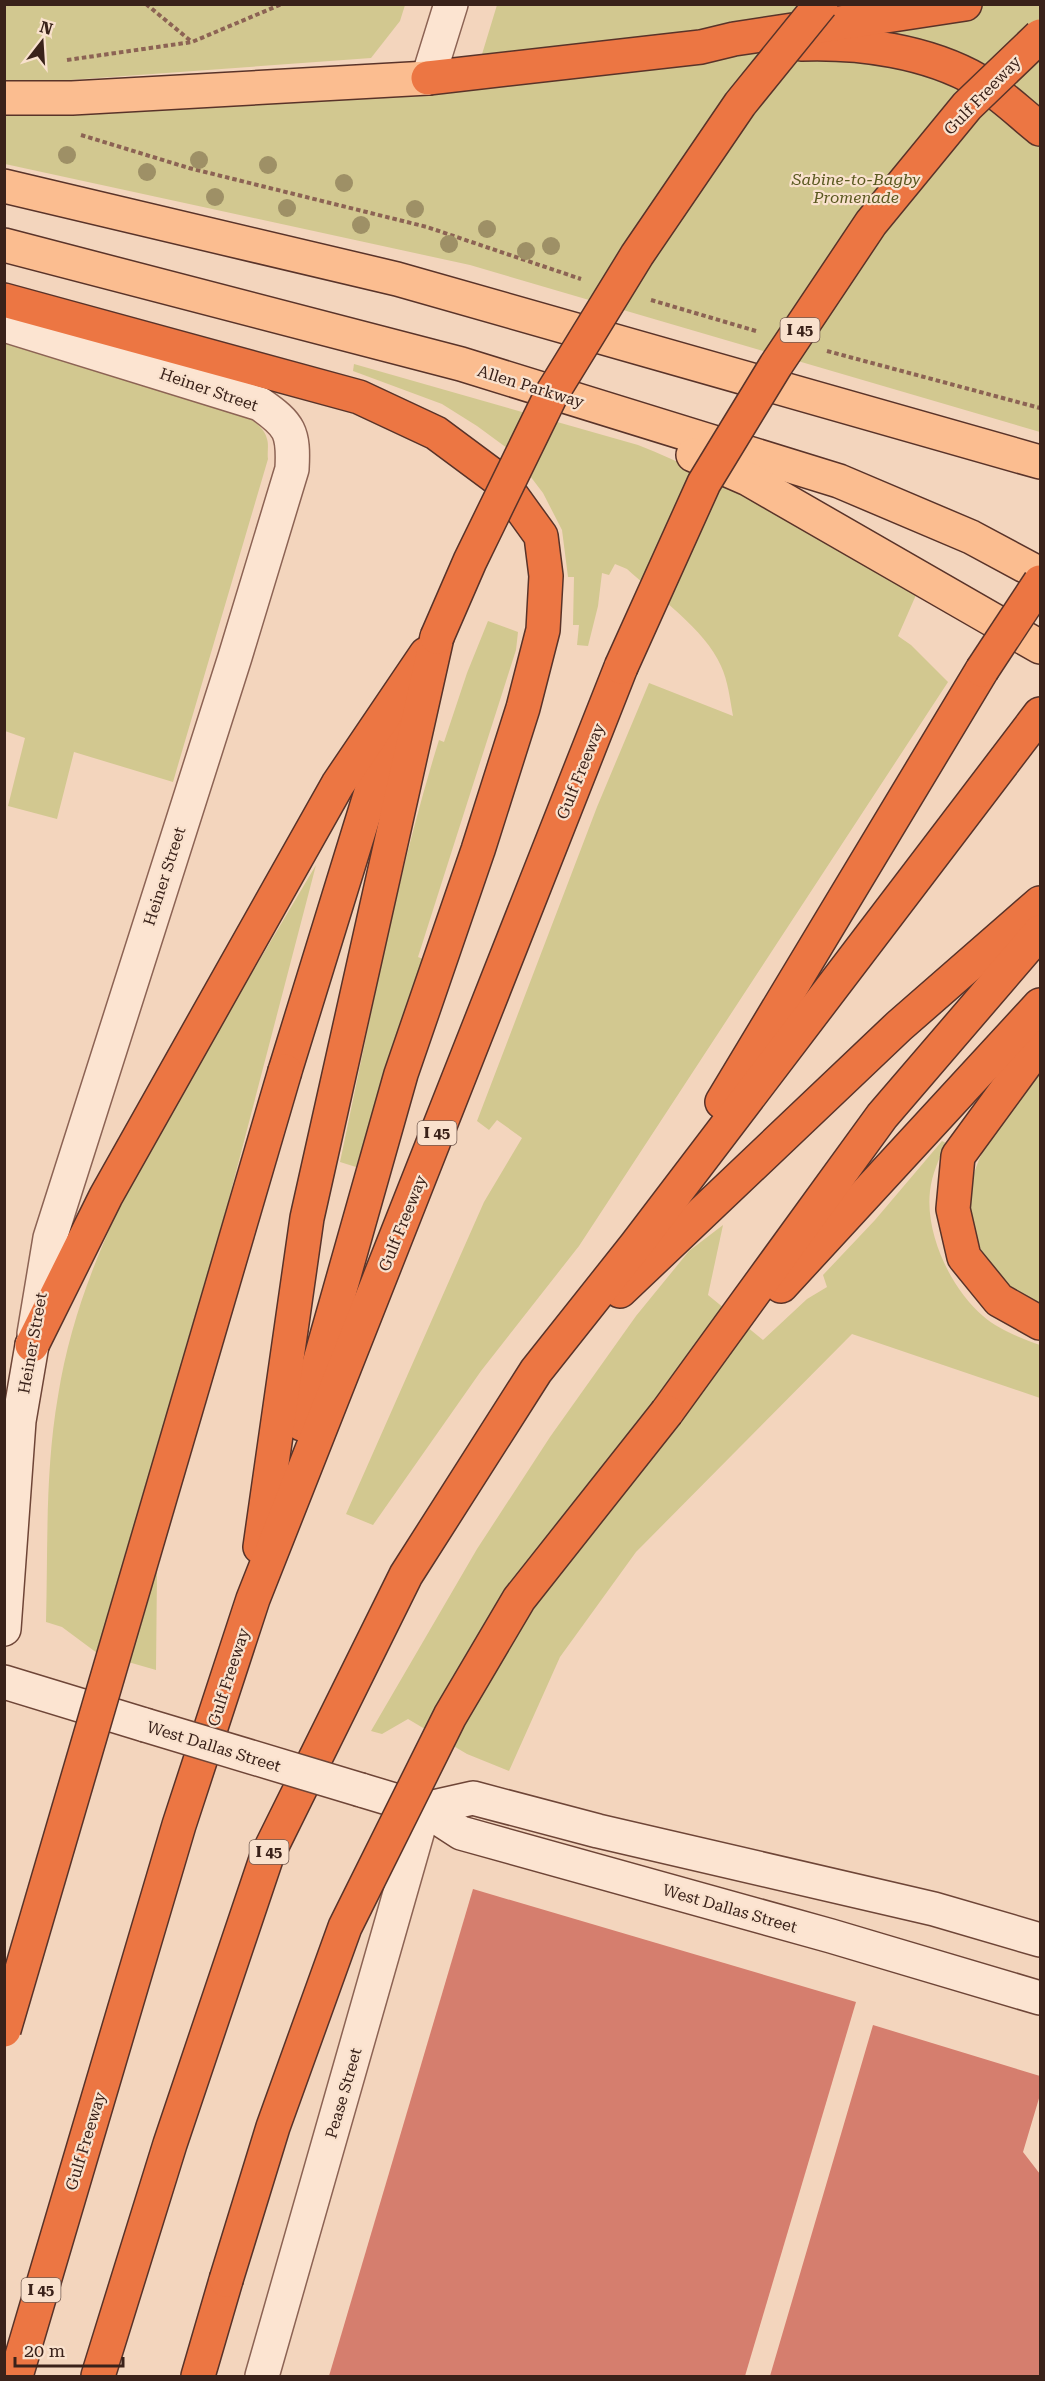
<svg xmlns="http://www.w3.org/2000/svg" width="1045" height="2381" viewBox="0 0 1045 2381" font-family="'Roboto Serif',serif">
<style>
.green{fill:#d2c890}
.building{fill:#d57e6e}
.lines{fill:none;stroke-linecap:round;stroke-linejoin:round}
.tertiary-casing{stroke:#8c6354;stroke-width:36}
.secondary-casing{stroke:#6e4537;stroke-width:36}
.primary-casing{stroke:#593329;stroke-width:36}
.motorway-casing{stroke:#593329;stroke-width:36}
.path{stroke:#8c6354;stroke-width:4;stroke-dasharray:4.5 3;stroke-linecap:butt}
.tertiary{stroke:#fce4d1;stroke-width:33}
.secondary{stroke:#fce4d1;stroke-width:33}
.primary{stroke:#fbbd90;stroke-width:33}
.motorway{stroke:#ec7643;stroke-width:33}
.secondary-bridge-casing{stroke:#6e4537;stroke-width:36;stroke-linecap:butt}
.motorway-bridge-casing{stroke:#593329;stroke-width:36;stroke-linecap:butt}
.secondary-bridge{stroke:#fce4d1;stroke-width:33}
.motorway-bridge{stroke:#ec7643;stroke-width:33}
.tree{fill:#9e9066}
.labels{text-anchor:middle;stroke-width:4.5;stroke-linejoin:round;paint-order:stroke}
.shield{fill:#f9e1cd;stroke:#735b50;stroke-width:1.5}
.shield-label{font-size:15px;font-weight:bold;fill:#3a221a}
.street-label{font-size:16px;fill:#3a221a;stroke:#f9e1cd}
.park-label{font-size:16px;font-style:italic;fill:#59581f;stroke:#f9e1cd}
</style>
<rect width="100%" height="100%" fill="#f3d5bd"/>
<g class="green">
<path d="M4,5h401l-5,16 -29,37 -329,24h-37z"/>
<path d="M497,5h543v427l-570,-167 -465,-101 -1,-52 468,-25z"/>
<path d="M4,343l212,61c17,7 46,15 51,35 2,6 0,14 1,20l-95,323 -99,-30 -17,67 -49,-13 17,-68 -20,-7z"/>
<path d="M354,364l284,81c97,38 187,98 278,150l-18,41 13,9 37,37 -369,564 -98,125 -108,154 -27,-11 138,-312 38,-64 -25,-18 -8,10 -12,-9 120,-314 52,-124 84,33c-3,-17 -5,-35 -12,-50 -16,-37 -64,-70 -94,-97l-12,-5 -6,11 -7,-2 -4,33 -10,40 -11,-1 2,-20h-6l1,-48h-6l-6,-47 -19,-37 -32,-42 -34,-25 -35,-22 -89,-33z"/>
<path d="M488,621l30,11 -2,18 -98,307 5,2 -67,208 -16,-5c30,-141 56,-284 99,-422l5,2 23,-69z"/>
<path d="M316,865l-158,606 -2,199 -59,-17 -35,-26 -16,-5c2,-75 -1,-151 12,-226 20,-126 83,-236 147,-344 37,-62 74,-125 111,-187z"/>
<path d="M1040,1069v235c-23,-8 -43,-26 -55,-47 -42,-75 12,-131 55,-188z"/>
<path d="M942,1141l4,2c-7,16 -14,31 -16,48 -5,43 21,98 53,125 16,14 38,22 57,29v53l-188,-64 -216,218 -76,105 -51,114 -42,-17 -59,-35 -26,15 -11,-3 106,-182 73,-112 86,-121 53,-65 34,-26 -15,70 55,45 44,-41 20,-12 -4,-12 52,-55z"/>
</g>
<g class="building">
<path d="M473,1889l383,113 -111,374h-416z"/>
<path d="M873,2025l167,51v19l-17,57 17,22v202h-270z"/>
</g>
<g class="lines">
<g class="tertiary-casing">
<g id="tertiary">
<path d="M428,78l23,-74"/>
<path d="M4,325l256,79c30,21 34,28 32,65l-57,188 -185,581 -16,96"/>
<path d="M262,2376l162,-567"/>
</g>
</g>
<g class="secondary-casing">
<g id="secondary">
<path d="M4,1629l15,-208 13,-76"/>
<path d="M4,1682l141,43"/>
<path d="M361,1790l63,19 37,24 370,103 209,62"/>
<path d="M424,1809l49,-11 125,33 336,78 106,31"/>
</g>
</g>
<g class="primary-casing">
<g id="primary">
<path d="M4,98h68l356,-20"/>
<path d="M4,186l393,93 643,183"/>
<path d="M4,245l457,119 378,117 132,56 69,37"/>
<path d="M693,455l55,24 292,168"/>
</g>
</g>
<g class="motorway-casing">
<g id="motorway">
<path d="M801,44c59,-2 126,7 178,37 22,13 42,33 61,48"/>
<path d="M428,78l273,-31 33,-8 231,-35"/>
<path d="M4,300l355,97 77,36 66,49 39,54 5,40 -3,54 -20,78 -45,142 -77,224 -99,350"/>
<path d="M1040,1044l-82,112 -5,53 11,48 35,43 41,23"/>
<path d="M285,1071l90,-292 29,-66"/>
<path d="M722,1102l260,-432"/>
<path d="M781,1286l259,-281"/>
<path d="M620,1291l279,-265 141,-123"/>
<path d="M32,1345l74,-149 232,-412 88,-130"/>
<path d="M667,1412l215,-296 158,-184"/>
<path d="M260,1547l47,-329 130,-581"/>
<path d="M16,2376l163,-551 74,-226 368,-932"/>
<path d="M98,2376l72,-232 97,-288 139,-281 130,-204 100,-126 404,-531"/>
<path d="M198,2376l28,-96"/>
</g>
</g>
<g class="path">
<path d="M146,4l46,38"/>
<path d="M67,60l125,-18 90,-38"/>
<path d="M81,135l108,33 238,59 154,52"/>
<path d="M651,300l105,31"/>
<path d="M827,351l213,57"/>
</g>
<use href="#tertiary" class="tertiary"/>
<use href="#secondary" class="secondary"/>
<use href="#primary" class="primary"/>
<use href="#motorway" class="motorway"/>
<g class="secondary-bridge-casing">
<path id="secondary-bridge" d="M145,1725l216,65"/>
</g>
<g class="motorway-bridge-casing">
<g id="motorway-bridge">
<path d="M437,637l33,-76 81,-166 86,-140 103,-151 81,-100"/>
<path d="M621,667l83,-184 72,-118 95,-142 96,-117 73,-70"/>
<path d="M982,670l58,-88"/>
<path d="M4,2030l281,-959"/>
<path d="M226,2280l47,-153 72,-200 105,-211 69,-117 148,-187"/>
</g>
</g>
<use href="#secondary-bridge" class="secondary-bridge"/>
<use href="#motorway-bridge" class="motorway-bridge"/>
</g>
<g class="tree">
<circle cx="67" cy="155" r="9"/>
<circle cx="199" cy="160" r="9"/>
<circle cx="268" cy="165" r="9"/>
<circle cx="147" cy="172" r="9"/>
<circle cx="344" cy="183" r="9"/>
<circle cx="215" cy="197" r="9"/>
<circle cx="287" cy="208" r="9"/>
<circle cx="415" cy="209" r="9"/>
<circle cx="361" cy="225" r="9"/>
<circle cx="487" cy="229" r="9"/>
<circle cx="449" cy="244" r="9"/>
<circle cx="551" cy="246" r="9"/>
<circle cx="526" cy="251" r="9"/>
</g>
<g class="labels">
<g class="shield">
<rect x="780.5" y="318" width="39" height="24" rx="4.5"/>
<rect x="417.5" y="1121" width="39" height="24" rx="4.5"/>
<rect x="249.5" y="1840" width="39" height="24" rx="4.5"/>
<rect x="21.5" y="2278" width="39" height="24" rx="4.5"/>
</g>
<g class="shield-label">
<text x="800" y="335">I 45</text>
<text x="437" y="1138">I 45</text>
<text x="269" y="1857">I 45</text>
<text x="41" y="2295">I 45</text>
</g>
<g class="street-label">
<text transform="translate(982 95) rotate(-46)" y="6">Gulf Freeway</text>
<text transform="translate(531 386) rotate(17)" y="6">Allen Parkway</text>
<text transform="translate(209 389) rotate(19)" y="6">Heiner Street</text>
<text transform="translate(580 771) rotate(-68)" y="6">Gulf Freeway</text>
<text transform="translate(164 876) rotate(-72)" y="6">Heiner Street</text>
<text transform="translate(402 1223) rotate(-68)" y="6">Gulf Freeway</text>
<text transform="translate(32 1343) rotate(-80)" y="6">Heiner Street</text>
<text transform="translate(228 1677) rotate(-72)" y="6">Gulf Freeway</text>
<text transform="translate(214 1746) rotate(17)" y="6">West Dallas Street</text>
<text transform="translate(730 1908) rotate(16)" y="6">West Dallas Street</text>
<text transform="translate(343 2093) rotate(-74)" y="6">Pease Street</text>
<text transform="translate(85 2141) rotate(-73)" y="6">Gulf Freeway</text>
</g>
<g class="park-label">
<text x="856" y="185">Sabine-to-Bagby<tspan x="856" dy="18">Promenade</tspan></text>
</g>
</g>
<rect width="1045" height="2381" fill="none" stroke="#3a221a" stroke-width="12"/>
<g transform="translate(42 42) rotate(17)" stroke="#f9e1cd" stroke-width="4.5" paint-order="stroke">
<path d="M0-4.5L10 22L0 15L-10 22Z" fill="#3a221a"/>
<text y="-9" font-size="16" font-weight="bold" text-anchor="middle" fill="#3a221a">N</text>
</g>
<path d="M15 2357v9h108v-9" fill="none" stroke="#3a221a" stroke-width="3"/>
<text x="24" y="2357" font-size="18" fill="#3a221a" stroke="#f9e1cd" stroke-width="4.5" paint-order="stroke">20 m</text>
</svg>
